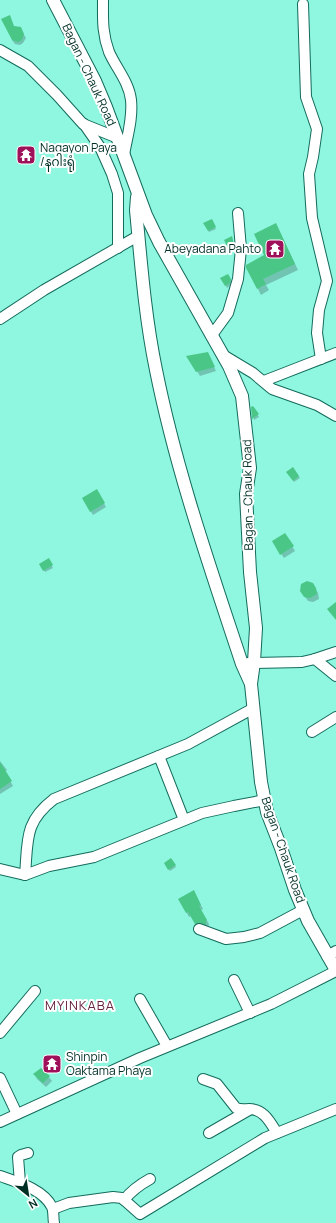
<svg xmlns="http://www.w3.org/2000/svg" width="336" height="1223" viewBox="0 0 336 1223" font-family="Manrope,'Noto Sans Myanmar',sans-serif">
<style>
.shadow{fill:#0003}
.building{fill:#4ac787}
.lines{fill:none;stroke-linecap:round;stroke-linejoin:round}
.minor-casing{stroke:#136b5c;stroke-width:12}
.major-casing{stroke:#136b5c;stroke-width:14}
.minor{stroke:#fff;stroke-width:10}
.major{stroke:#fff;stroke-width:12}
.labels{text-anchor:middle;stroke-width:4;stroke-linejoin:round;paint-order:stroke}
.street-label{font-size:12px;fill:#002f26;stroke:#fff}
.poi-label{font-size:12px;fill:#002f26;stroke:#fff;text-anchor:start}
.neighbourhood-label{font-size:13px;letter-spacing:1px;fill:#682541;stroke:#fff}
</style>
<rect width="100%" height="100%" fill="#8ff6df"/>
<g class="shadow">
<path d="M14,27l6,1 6,10 -3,5 -3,2 -5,-1 -3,-4z"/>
<path d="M211,220l5,9 -7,3 -4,-8z"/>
<path d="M276,224l22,46 -32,15 3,5 -8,5 -14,-28 18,-11z"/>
<path d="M232,237l2,10 -4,2 -4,-8z"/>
<path d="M228,275l4,7 -1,3 -4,3 -5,-9z"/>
<path d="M207,353l9,18 -16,5 -12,-19z"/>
<path d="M253,407l6,10 -5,3 -2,-12z"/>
<path d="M293,468l7,10 -6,4 -6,-10z"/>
<path d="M97,491l9,16 -13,8 -10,-16z"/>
<path d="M285,534l10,17 -11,7 -11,-16z"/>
<path d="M48,559l5,9 -8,4 -5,-8z"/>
<path d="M312,583l6,10 1,6 -6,3 -5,-1 -7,-10z"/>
<path d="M0,761l7,9 -2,2 8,14 -13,8z"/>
<path d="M171,859l5,8 -6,4 -5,-8z"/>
<path d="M194,892l9,17 -2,1 8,14 -1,4h-10l-7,-12 -2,1 -10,-18z"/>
<path d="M41,1069l8,8 3,4 -6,6 -9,-8 -2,-4z"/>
</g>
<g class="building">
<path d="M10,15l4,11 7,1 3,7 -2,6 -4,2 -6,-2 -11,-21z"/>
<path d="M212,219l4,8 -8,4 -5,-8z"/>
<path d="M276,223l19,41 -32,15 3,5 -9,5 -11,-21v-3l18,-10 -10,-21z"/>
<path d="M232,236l2,9 -6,3 -4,-8z"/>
<path d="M228,274l3,5 -1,4 -5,3 -5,-8z"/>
<path d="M208,352l7,15 -19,5 -10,-16z"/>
<path d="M253,406l6,8 -7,5 -1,-12z"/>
<path d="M293,467l6,9 -6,5 -7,-9z"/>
<path d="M97,489l8,14 -15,9 -8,-14z"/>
<path d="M285,533l9,13 -14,9 -8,-14z"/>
<path d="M49,558l4,7 -10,6 -4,-7z"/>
<path d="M307,581l6,2 3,5 1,6 -7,4 -6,-1 -4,-6 1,-7z"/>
<path d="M336,602v18l-9,-11z"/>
<path d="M0,762l12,19 -12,8z"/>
<path d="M171,858l5,7 -8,5 -4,-7z"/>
<path d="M194,890l7,15 -2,1 8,14 -1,1v4l-8,-2 -3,1 -7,-12 -2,1 -8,-14z"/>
<path d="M41,1068l9,8 -7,7 -10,-9z"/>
</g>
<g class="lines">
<g class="minor-casing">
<g id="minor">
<path d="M103,0c0,19 -1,33 6,52 7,16 20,30 22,48 2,19 -4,37 -7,55"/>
<path d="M303,4l3,93 11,32 -4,28 -4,17 3,44 15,63 -8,29 -2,23 4,26"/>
<path d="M0,50l28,16 29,29 26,29 35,14"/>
<path d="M84,124l16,23 12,27 6,19v55"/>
<path d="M0,319l44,-29 94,-54"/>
<path d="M212,335l16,-22 10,-34 3,-30 -3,-36"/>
<path d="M223,355l30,18 19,16 45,16 19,11"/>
<path d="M264,381l72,-28"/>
<path d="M315,659l21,17"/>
<path d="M248,663l54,-1 13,-3 21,-7"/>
<path d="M312,732l24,-15"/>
<path d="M159,756l25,64"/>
<path d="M0,869l25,6 24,-9 45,-9 108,-44 32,-7 31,-6"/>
<path d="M25,875c3,-35 -1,-53 29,-76l134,-55 66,-36"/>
<path d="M199,929l27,10 18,-2 16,-4 43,-23"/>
<path d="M327,956l9,-5"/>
<path d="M234,980l16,33"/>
<path d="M140,999l27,47"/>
<path d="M0,1033l35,-42"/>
<path d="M0,1078l17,36"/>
<path d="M203,1079l14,5 19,24c5,2 9,1 13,1 15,0 21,13 28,24"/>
<path d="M0,1122l140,-64 131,-54 65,-33"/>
<path d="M209,1133l40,-23"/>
<path d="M0,1176c17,6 43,13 52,31 2,5 1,11 2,16"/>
<path d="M20,1183l-2,-26 3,-2 7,-2"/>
<path d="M124,1200c8,-10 15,-15 26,-21"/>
<path d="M53,1209l16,-6 44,-6 9,1 18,16 125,-76 71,-29"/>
</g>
</g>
<g class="major-casing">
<g id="major">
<path d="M53,0l42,81 11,26 40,108 13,27 70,124 13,30 8,72 -4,26 4,78 6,56 -2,34 -3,22 10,98 6,30 14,36 14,42 13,31 28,49"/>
<path d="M137,197l-1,13c5,53 9,107 20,160 20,100 54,197 86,294l9,20"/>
</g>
</g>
<use href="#minor" class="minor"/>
<use href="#major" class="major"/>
</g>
<defs>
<g id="temple-square" transform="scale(1)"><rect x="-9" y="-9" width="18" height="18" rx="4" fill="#9f105a" stroke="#fff"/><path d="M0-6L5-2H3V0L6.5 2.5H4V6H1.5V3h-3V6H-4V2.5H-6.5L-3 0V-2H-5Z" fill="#fff"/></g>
</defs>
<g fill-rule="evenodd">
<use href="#temple-square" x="26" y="155"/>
<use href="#temple-square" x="275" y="249"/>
<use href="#temple-square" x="52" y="1064"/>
</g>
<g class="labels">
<g class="street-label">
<text transform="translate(89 75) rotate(65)" y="4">Bagan - Chauk Road</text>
<text transform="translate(248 495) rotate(-91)" y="4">Bagan - Chauk Road</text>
<text transform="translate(283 850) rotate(71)" y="4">Bagan - Chauk Road</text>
</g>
<g class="poi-label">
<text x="40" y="152">Nagayon Paya<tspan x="40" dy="14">/နဂါးရုံ</tspan></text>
<text x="261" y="253" text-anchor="end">Abeyadana Pahto</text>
<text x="66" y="1061">Shinpin<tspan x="66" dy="14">Oaktama Phaya</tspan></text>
</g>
<g class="neighbourhood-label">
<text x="80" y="1010">MYINKABA</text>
</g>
</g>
<g transform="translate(28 1195) rotate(150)" stroke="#ffffff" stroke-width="3" paint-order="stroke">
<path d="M0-3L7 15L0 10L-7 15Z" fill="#002f26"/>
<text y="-6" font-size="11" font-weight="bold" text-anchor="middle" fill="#002f26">N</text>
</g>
</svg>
